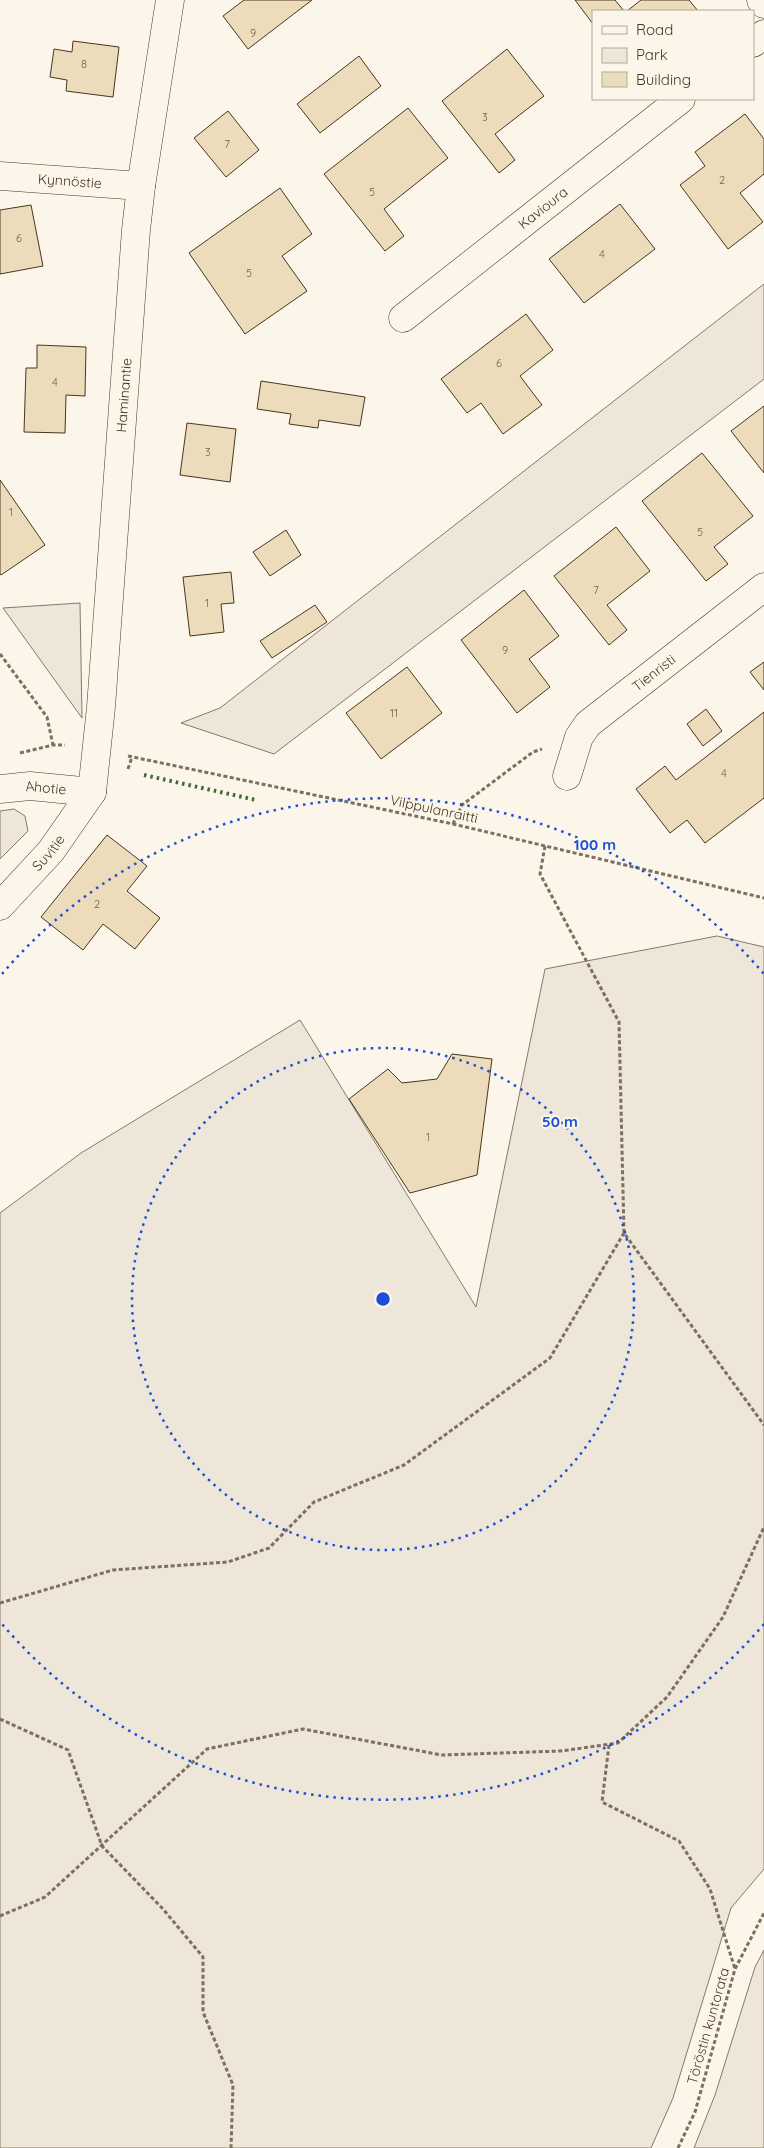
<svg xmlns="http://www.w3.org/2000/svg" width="764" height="2148" viewBox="0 0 764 2148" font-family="Quicksand,sans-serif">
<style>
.green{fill:#ede6d9;stroke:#887966}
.building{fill:#ecdcbc;stroke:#4a3520}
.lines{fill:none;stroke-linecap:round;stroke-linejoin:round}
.minor-casing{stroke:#4a3520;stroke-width:29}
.path{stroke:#7f6f5c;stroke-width:3;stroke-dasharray:4 2.5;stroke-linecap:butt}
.minor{stroke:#fbf6e9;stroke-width:28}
.hedge{stroke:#436837;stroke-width:4;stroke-dasharray:2.5 4;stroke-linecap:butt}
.ring{fill:none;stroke:#1d4ed8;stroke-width:2.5;stroke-dasharray:2.5 5}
.labels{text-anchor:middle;stroke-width:4;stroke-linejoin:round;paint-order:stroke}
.number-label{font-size:11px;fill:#725f47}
.street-label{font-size:14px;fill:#4a3520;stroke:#fbf6e9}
.centre{fill:#1d4ed8;stroke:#fbf6e9;stroke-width:2.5}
.ring-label{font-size:15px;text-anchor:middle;font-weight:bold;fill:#1d4ed8;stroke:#fbf6e9;stroke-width:4;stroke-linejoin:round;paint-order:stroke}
</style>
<rect width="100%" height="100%" fill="#fbf6e9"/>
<g class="green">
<path d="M764,284v95l-490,375 -93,-31 39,-15z"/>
<path d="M80,603l2,115 -79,-110z"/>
<path d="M14,809l11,7 3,15 -28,28v-48z"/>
<path d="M717,936l47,11v922l-33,39 -58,190 -22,50h-651v-935l81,-60 219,-133 176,287 69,-338z"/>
<path d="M764,1950v198h-70l21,-53 40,-128z"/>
</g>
<g class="building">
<path d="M244,0h68l-64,49 -25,-33z"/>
<path d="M575,0h40l9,11h-31v13z"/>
<path d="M641,0h48l9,11h-71z"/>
<path d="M73,41l46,6 -6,50 -47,-6 1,-11 -17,-3 4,-28 18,3z"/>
<path d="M507,49l37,47 -49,38 20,26 -16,13 -57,-72z"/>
<path d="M359,56l22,30 -61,47 -23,-29z"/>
<path d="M408,108l40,50 -64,51 20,27 -19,15 -61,-77z"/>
<path d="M228,111l31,39 -33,27 -32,-39z"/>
<path d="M745,114l19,25v35l-24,19 23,29 -35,27 -48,-64 25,-19 -10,-14z"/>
<path d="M280,188l32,46 -30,22 25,35 -62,43 -56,-81z"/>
<path d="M620,204l35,45 -71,54 -35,-44z"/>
<path d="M31,205l12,61 -43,8v-64z"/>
<path d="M526,314l27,36 -33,26 22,29 -39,29 -22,-31 -14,10 -26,-34z"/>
<path d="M37,345l49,2 -1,49 -19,-1 -1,38 -41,-1 2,-64h11z"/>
<path d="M261,381l104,16 -5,29 -41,-6 -1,8 -29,-4 2,-10 -34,-5z"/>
<path d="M764,406v67l-33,-42z"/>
<path d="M187,423l49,6 -6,53 -50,-7z"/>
<path d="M702,453l51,63 -39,31 14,17 -22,17 -64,-80z"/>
<path d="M0,480l45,65 -44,30 -1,-1z"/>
<path d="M616,527l34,44 -43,34 20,25 -18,15 -55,-69z"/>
<path d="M286,530l15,25 -31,21 -17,-24z"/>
<path d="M231,572l3,31 -13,1 3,28 -34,4 -7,-59z"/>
<path d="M524,590l35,46 -30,23 21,28 -33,26 -56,-73z"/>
<path d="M315,605l12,17 -55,36 -12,-17z"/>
<path d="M764,662v28l-14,-18z"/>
<path d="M407,667l35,46 -61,46 -35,-46z"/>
<path d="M706,709l16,22 -19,15 -16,-22z"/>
<path d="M764,712v86l-59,45 -18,-23 -17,13 -34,-44 29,-23 11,14z"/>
<path d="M107,835l40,31 -20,25 33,27 -25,31 -32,-25 -20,26 -42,-33z"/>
<path d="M452,1054l40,5 -15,116 -67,18 -61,-94 39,-30 14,14 35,-4z"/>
</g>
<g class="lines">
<g class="minor-casing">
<g id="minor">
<path d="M761,0l3,4"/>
<path d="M753,43l11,-9"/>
<path id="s1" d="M0,176l141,10"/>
<path id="s2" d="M403,318l278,-219"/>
<path id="s3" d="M567,776l12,-39 9,-13 176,-137"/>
<path id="s4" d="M0,789l30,-3 62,6"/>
<path id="s5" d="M0,906l51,-55 41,-59 9,-85 35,-477 5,-44 29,-186"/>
</g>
</g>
<g class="path">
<path d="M0,654l47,63 6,28"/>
<path d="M20,753l33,-8h12"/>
<path d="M128,756l325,68 311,74"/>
<path d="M128,769l4,-12"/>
<path d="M453,824l9,-19 71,-53 9,-3"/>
<path d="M545,846l-5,28 79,148 5,211 140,192"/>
<path d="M0,1603l113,-33 115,-8 41,-14 45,-46 90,-37 146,-107 74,-125"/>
<path d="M0,1719l68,31 34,96 61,63 40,48v55l30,73 -2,63"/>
<path d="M609,1745l-7,57 77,39 31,48 25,80"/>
<path d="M0,1916l45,-19 162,-148 96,-20 139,26 119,-4 57,-8 49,-46 56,-80 41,-90"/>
<path d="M678,2148l17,-36 40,-143 29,-56"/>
</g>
<use href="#minor" class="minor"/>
<path class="hedge" d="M144,775l112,25"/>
</g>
<g class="ring">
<circle cx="383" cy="1299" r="251"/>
<path d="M764 1624A501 501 0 0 1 2 1624M2 974A501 501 0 0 1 764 974"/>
</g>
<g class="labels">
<g class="number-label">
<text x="253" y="37">9</text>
<text x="84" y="68">8</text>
<text x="485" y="121">3</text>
<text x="227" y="148">7</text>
<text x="722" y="184">2</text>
<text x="372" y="196">5</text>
<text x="19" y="242">6</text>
<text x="602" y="258">4</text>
<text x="249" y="277">5</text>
<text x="499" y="367">6</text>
<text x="55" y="386">4</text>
<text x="208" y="456">3</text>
<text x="11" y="516">1</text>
<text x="700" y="536">5</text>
<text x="596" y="594">7</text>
<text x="207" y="607">1</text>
<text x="505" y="654">9</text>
<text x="394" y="717">11</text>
<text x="724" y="777">4</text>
<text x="97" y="908">2</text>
<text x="428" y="1141">1</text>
</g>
<g class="street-label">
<text dy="5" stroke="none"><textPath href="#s1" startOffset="70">Kynnöstie</textPath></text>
<text dy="5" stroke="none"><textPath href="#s2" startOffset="178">Kavioura</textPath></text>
<text dy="5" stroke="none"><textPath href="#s5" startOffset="545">Haminantie</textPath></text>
<text dy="5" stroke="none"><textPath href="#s3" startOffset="140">Tienristi</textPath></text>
<text dy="5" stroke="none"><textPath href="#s4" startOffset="46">Ahotie</textPath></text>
<text transform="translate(434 809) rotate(12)" y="5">Vilppulanraitti</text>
<text dy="5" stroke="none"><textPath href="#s5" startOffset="72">Suvitie</textPath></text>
<text transform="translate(708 2026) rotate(-74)" y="5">Töröstin kuntorata</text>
</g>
</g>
<circle cx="383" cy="1299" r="8" class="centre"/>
<g class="ring-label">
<text x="595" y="850">100 m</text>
<text x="560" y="1127">50 m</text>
</g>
<rect x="592" y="10" width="162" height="90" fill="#fbf6e9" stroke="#b4a999"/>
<rect x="602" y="26" width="25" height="8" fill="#fbf6e9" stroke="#b4a999"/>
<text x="636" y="35" font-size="15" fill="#4a3520">Road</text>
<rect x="602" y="48" width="25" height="15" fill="#ede6d9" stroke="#b4a999"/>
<text x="636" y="60" font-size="15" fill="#4a3520">Park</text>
<rect x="602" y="72" width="25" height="15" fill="#ecdcbc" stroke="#b4a999"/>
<text x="636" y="85" font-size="15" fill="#4a3520">Building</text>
</svg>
